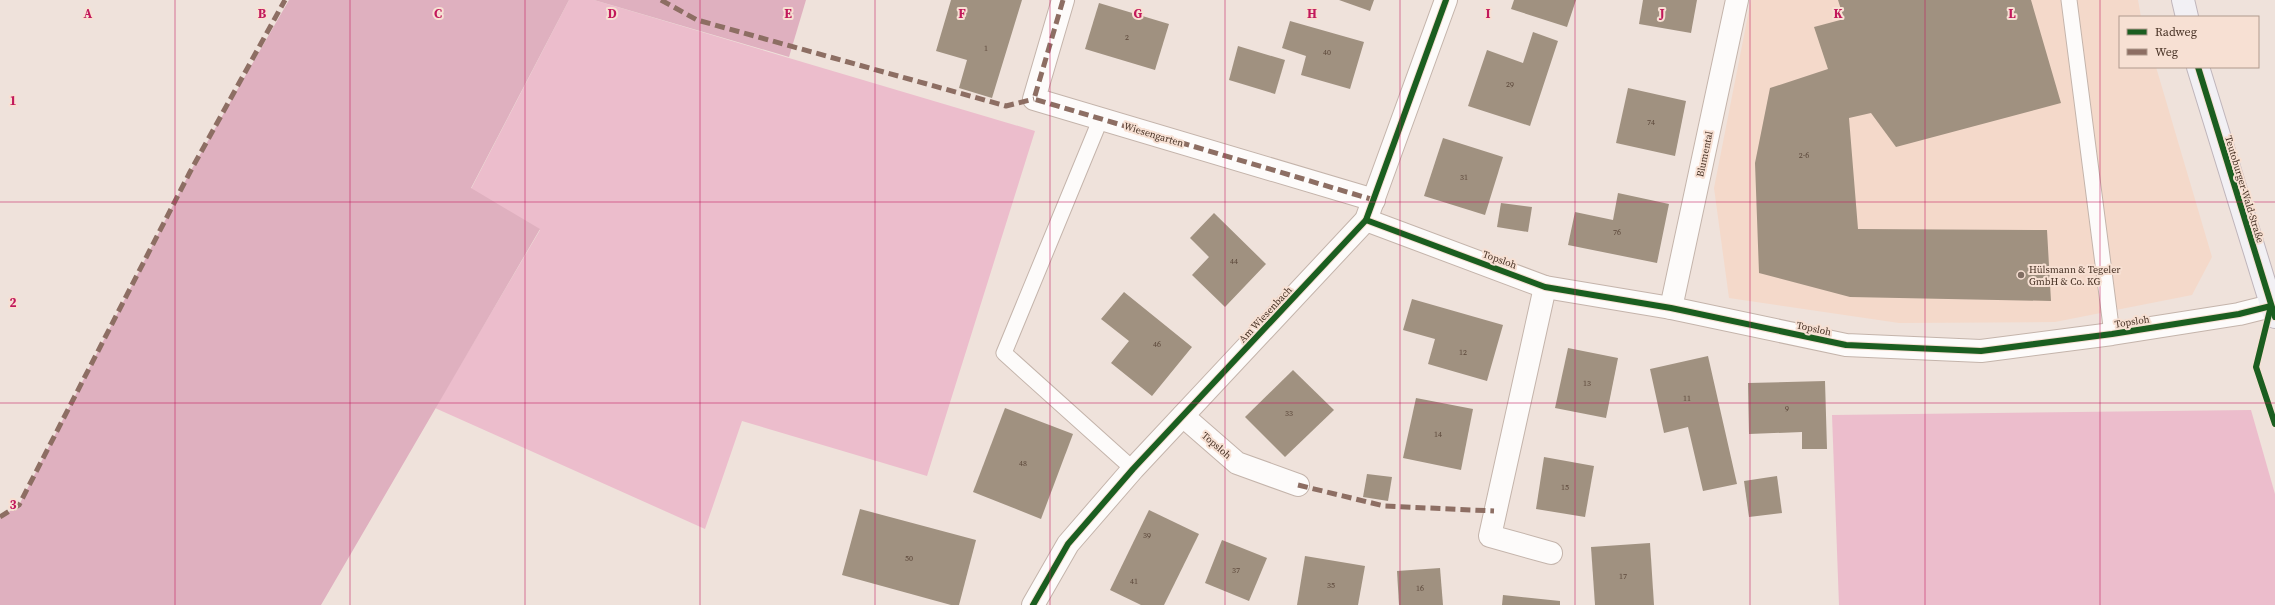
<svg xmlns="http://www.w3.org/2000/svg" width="2275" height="605" viewBox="0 0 2275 605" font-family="'Source Serif 4',serif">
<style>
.built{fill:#f4d9ca}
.green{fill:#ecbdcc}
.forest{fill:#dfb0bf}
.building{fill:#a09180}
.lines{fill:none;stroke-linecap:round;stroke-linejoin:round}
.lane-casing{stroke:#c4b4ab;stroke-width:17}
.street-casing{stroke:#c4b4ab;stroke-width:24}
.primary-casing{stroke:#bfb5bb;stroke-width:24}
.lane{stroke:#fdfbfa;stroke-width:15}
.street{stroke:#fdfbfa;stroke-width:22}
.primary{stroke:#f2f0f4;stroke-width:22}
.quiet{stroke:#8d6e63;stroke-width:5;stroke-dasharray:10 5;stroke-linecap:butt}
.cycleway-casing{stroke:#f7e0d3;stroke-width:8}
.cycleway{stroke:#1b5e20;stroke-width:6}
.grid{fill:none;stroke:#c2185b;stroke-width:1;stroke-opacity:0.55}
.poi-dot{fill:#816e63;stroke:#f7e0d3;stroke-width:1.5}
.labels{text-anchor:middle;stroke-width:4;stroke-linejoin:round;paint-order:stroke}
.number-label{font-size:8px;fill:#5c483a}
.street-label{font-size:10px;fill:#463023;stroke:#f7e0d3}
.poi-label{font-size:10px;fill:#463023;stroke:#f7e0d3;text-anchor:start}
.grid-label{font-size:13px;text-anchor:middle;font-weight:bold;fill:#c2185b;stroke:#f7e0d3;stroke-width:4;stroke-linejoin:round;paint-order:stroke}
</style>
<rect width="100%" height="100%" fill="#efe2db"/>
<path class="built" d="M1751,0h387l3,17h-21v50h36l56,190 -20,38 -137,27 -156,1 -170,-25 -15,-110z"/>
<g class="green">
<path d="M569,0h25l441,131 -108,345 -185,-55 -37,108 -270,-121 105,-178 -69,-41z"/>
<path d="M2251,410l24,84v111h-436l-7,-190z"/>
</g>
<g class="forest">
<path d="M289,0h280l-98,188 69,41 -219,376h-321v-87l19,-13 171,-333z"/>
<path d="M594,0h212l-17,57z"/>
</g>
<g class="building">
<path d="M951,0h71l-30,98 -33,-10 8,-28 -31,-9z"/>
<path d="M1339,0h35l-4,11z"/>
<path d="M1514,0h62l-9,27 -56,-18z"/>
<path d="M1643,0h54l-6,33 -52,-9z"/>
<path d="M1838,0h193l30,103 -165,44 -25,-34 -22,5 9,111 189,1 4,71 -201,-4 -91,-24 -4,-110 15,-75 58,-19 -14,-42 30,-8z"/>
<path d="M1099,3l70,21 -14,46 -70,-21z"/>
<path d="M1290,21l74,21 -14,47 -49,-14 5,-19 -24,-8z"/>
<path d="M1533,32l25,9 -28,85 -62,-20 19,-56 36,13z"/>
<path d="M1238,46l47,14 -10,34 -46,-14z"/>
<path d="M1628,88l58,13 -11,55 -59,-13z"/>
<path d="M1443,138l60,19 -18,58 -61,-19z"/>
<path d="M1618,193l51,11 -12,59 -89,-18 7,-33 38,8z"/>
<path d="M1501,203l31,4 -4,25 -31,-5z"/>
<path d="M1214,213l52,51 -41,43 -33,-32 17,-18 -19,-19z"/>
<path d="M1124,292l68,55 -40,49 -41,-33 18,-22 -28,-22z"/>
<path d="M1412,299l91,26 -16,56 -59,-17 7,-25 -32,-9z"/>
<path d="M1568,348l50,10 -12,60 -51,-10z"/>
<path d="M1708,356l29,128 -34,7 -15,-64 -24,6 -14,-64z"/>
<path d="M1293,370l41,40 -49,47 -40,-40z"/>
<path d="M1825,381l2,68h-25v-17l-53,2 -1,-51z"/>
<path d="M1416,398l57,11 -12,61 -58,-12z"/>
<path d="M1005,408l68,26 -32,85 -68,-27z"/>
<path d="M1544,457l50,9 -9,51 -49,-8z"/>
<path d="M1367,474l25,3 -4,24 -25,-4z"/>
<path d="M1777,476l5,37 -33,4 -5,-36z"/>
<path d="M860,509l116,31 -17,65h-8l-109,-30z"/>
<path d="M1149,510l50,24 -35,71h-23l-31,-15z"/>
<path d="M1222,540l45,18 -18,43 -44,-18z"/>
<path d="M1650,543l4,62h-59l-4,-58z"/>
<path d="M1305,556l60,10 -7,39h-61z"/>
<path d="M1440,568l3,37h-44l-2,-34z"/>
<path d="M1503,595l57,6v4h-58z"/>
</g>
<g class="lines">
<g class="lane-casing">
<g id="lane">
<path d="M2069,0l43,334"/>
<path d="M1101,118l-97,235 129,116"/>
</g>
</g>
<g class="street-casing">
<g id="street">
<path d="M1063,0l-29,99 340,101"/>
<path d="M1366,220l179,67 126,21 175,37 135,6 131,-17 127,-20 32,-8"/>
<path d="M1545,287l-55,249 61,17"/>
<path d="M1671,308l66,-308"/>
<path d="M1183,416l54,47 61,22"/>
<path d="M1033,605l35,-61 65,-75 233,-249 80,-220"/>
</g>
</g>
<g class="primary-casing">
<g id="primary">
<path d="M2183,0l4,17"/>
<path d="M2198,67l77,250"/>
</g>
</g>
<use href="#lane" class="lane"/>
<use href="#street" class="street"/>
<use href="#primary" class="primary"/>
<g class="quiet">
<path d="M661,0l36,20 309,86 28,-7"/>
<path d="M1063,0l-29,99 340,101"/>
<path d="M1298,485l86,21 110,5"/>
<path d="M0,517l19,-12 171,-333 95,-172"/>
</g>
<g class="cycleway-casing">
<g id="cycleway">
<path d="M2198,67l77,250"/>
<path d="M1366,220l179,67 126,21 175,37 135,6 131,-17 127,-20 32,-8"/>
<path d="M2271,306l-15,61 19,57"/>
<path d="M1033,605l35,-61 65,-75 233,-249 80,-220"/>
</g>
</g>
<use href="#cycleway" class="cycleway"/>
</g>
<path class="grid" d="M175,0v605M350,0v605M525,0v605M700,0v605M875,0v605M1050,0v605M1225,0v605M1400,0v605M1575,0v605M1750,0v605M1925,0v605M2100,0v605M0,202h2275M0,403h2275"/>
<circle class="poi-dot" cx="2021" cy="275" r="4"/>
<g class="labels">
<g class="number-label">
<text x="1127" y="40">2</text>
<text x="986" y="51">1</text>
<text x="1327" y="55">40</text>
<text x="1510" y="87">29</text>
<text x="1651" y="125">74</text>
<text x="1804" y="158">2-6</text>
<text x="1464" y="180">31</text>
<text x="1617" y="235">76</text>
<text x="1234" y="264">44</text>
<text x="1157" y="347">46</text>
<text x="1463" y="355">12</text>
<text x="1587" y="386">13</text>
<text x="1687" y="401">11</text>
<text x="1787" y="411">9</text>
<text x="1289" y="416">33</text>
<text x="1438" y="437">14</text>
<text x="1023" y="466">48</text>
<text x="1565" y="490">15</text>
<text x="1147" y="538">39</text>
<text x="909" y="561">50</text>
<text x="1236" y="573">37</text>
<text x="1623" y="579">17</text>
<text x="1134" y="584">41</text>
<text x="1331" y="588">35</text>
<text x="1420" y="591">16</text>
</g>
<g class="street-label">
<text transform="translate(1154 134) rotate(17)" y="4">Wiesengarten</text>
<text transform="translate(1704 154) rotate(-78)" y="4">Blumental</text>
<text transform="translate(2245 189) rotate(73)" y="4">Teutoburger-Wald-Straße</text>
<text transform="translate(1500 259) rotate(20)" y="4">Topsloh</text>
<text transform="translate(1265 314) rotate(-47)" y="4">Am Wiesenbach</text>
<text transform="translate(2132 321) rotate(-9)" y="4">Topsloh</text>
<text transform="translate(1814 328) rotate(12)" y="4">Topsloh</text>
<text transform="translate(1217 445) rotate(41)" y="4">Topsloh</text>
</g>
<g class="poi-label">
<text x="2029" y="273">Hülsmann &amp; Tegeler<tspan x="2029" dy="12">GmbH &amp; Co. KG</tspan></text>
</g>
</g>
<g class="grid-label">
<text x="88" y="18">A</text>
<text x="262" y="18">B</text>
<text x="438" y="18">C</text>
<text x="612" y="18">D</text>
<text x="788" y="18">E</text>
<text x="962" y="18">F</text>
<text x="1138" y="18">G</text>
<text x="1312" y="18">H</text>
<text x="1488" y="18">I</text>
<text x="1662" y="18">J</text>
<text x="1838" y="18">K</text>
<text x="2012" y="18">L</text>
<text x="13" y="105">1</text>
<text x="13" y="307">2</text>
<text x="13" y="509">3</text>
</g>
<rect x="2119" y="16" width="140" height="52" fill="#f7e0d3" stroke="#b09a8d"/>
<rect x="2127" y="29" width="20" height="6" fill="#1b5e20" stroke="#b09a8d"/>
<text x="2155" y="36" font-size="12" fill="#463023">Radweg</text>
<rect x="2127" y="49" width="20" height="6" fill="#8d6e63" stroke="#b09a8d"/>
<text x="2155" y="56" font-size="12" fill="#463023">Weg</text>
</svg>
